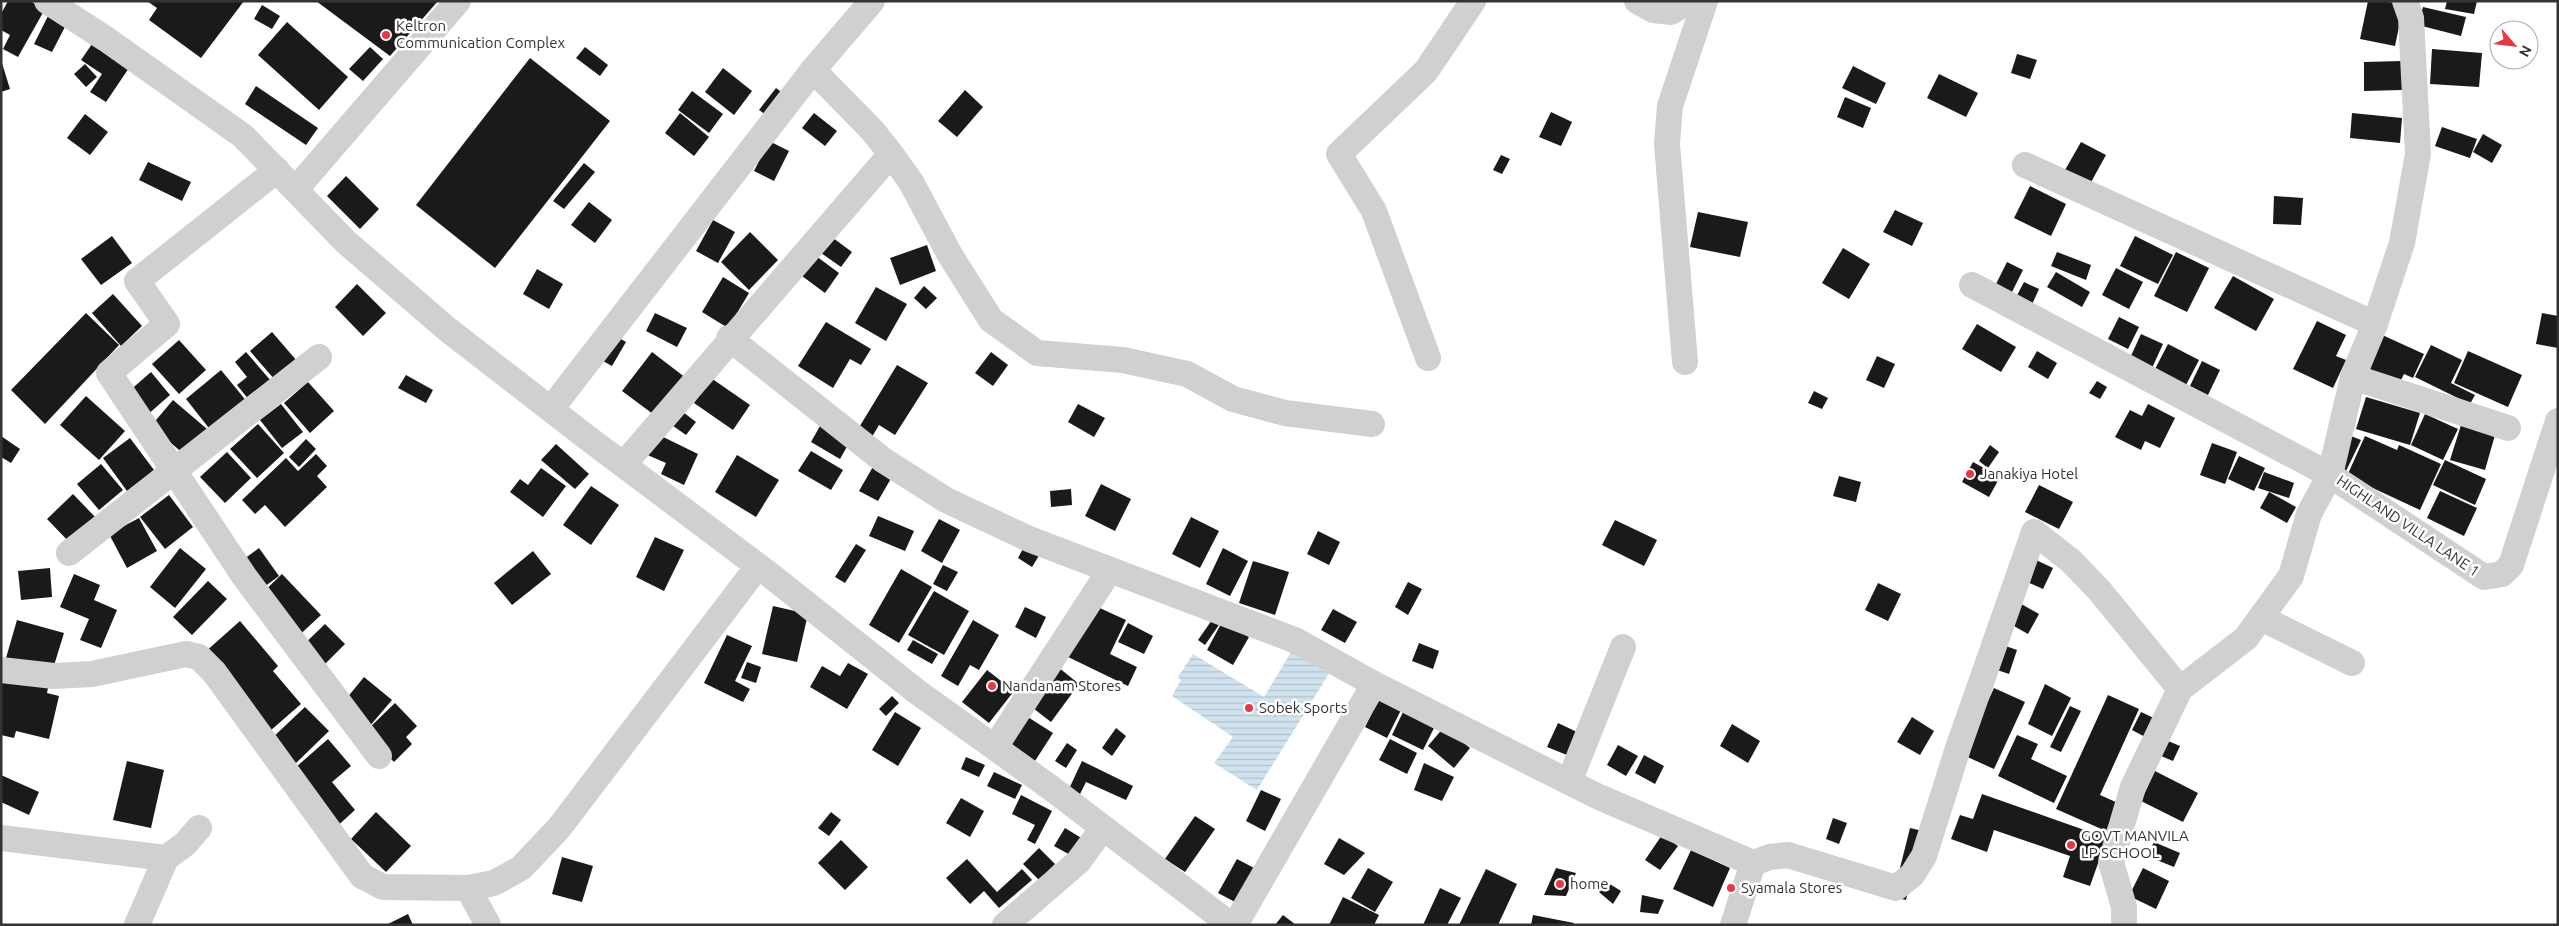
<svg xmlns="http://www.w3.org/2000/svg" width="2559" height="926" viewBox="0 0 2559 926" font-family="Ubuntu,sans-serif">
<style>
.water{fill:url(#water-rules)}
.building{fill:#1a1a1a}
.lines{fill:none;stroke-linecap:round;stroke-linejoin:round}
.minor{stroke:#d0d0d0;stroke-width:26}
.poi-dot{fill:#e63946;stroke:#fff;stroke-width:2}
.labels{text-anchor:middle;stroke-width:5;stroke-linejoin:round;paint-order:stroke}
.poi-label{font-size:15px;fill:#333;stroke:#fff;text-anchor:start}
.street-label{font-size:15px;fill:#333;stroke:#fff}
</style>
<defs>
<pattern id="water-rules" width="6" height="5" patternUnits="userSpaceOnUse" patternTransform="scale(1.25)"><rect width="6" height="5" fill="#cfe2ee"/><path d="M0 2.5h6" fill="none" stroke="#b2c2cd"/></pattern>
</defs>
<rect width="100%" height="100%" fill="#fff"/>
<path class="water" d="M1296,644l37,23 -76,123 -43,-27 19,-26 -61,-41 9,-16 -3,-3 15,-23 71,43z"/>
<g class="building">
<path d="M8,1h22l15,8 -27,48 -15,-8 7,-14 -9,-5v-16z"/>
<path d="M147,1h97l-43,57 -52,-38 8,-12z"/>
<path d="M316,1h122l-48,55z"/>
<path d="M2368,1l36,2 -9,43 -35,-7z"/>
<path d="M2447,1h30l-3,13 -29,-5z"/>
<path d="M262,5l18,11 -8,13 -18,-10z"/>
<path d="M2423,7l43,10 -5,19 -43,-11z"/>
<path d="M49,14l18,9 -15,29 -18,-8z"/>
<path d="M287,22l61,55 -29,33 -61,-55z"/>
<path d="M92,44l37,24 -23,34 -16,-10 12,-18 -21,-14z"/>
<path d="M370,47l13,12 -20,22 -14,-12z"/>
<path d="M585,47l23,18 -8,11 -24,-18z"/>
<path d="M2432,49l50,4 -3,34 -49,-3z"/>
<path d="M2017,54l20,6 -7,19 -19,-6z"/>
<path d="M530,58l80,63 -115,147 -79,-63z"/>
<path d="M1,60l9,29 -9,3z"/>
<path d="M2402,61v29l-38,1v-29z"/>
<path d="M85,64l12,13 -11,10 -12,-13z"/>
<path d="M1853,66l33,17 -10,21 -34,-16z"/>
<path d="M723,68l29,23 -18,24 -29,-23z"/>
<path d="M1939,74l39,19 -12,24 -39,-19z"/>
<path d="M256,86l62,42 -12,17 -61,-41z"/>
<path d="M776,88l13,10 -16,22 -14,-10z"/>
<path d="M965,90l18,17 -26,30 -19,-16z"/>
<path d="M692,91l31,23 -14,19 -31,-23z"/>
<path d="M1845,97l26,11 -8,20 -26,-11z"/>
<path d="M1551,112l21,10 -11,24 -22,-9z"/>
<path d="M680,113l29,24 -15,19 -29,-23z"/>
<path d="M814,113l23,18 -12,15 -23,-18z"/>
<path d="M2352,113l50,5 -2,25 -50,-5z"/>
<path d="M85,114l23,18 -18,23 -23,-17z"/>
<path d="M2442,127l35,12 -7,19 -35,-12z"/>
<path d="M2483,134l19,11 -10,18 -19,-11z"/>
<path d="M769,141l20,10 -15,30 -20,-10z"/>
<path d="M2081,142l25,13 -16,29 -25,-14z"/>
<path d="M1501,155l9,4 -8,15 -9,-4z"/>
<path d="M148,162l43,20 -9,19 -43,-21z"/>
<path d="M584,163l11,9 -31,37 -11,-8z"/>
<path d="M346,176l33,33 -19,20 -33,-33z"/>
<path d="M2030,186l36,18 -15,32 -37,-18z"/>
<path d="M2274,196l29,2 -2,27 -28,-1z"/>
<path d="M589,202l23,18 -17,23 -24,-18z"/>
<path d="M1895,210l28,13 -11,23 -29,-14z"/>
<path d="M1698,212l50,10 -8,35 -50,-10z"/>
<path d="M713,220l22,12 -17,31 -22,-12z"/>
<path d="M750,232l28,28 -29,30 -28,-28z"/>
<path d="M825,232l27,20 -11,15 -27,-19z"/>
<path d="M112,236l20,27 -31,22 -20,-26z"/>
<path d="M2135,236l38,19 -15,29 -38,-18z"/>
<path d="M927,245l9,26 -36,14 -10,-27z"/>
<path d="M1843,248l27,16 -21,35 -27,-16z"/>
<path d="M2057,252l34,13 -5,15 -35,-14z"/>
<path d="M2176,252l33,16 -22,44 -33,-16z"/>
<path d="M816,256l23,17 -14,20 -23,-17z"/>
<path d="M2007,262l16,8 -12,24 -16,-8z"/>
<path d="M2116,268l27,14 -14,27 -27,-14z"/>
<path d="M537,269l26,15 -14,25 -26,-15z"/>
<path d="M2056,272l34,20 -8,15 -35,-20z"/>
<path d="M2233,276l41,23 -18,32 -42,-23z"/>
<path d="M723,277l26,16 -21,35 -26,-16z"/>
<path d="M2024,282l15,7 -9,20 -16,-8z"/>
<path d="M357,284l29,29 -23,23 -28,-29z"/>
<path d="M924,286l13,12 -11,11 -12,-11z"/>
<path d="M876,287l31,17 -21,37 -31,-18z"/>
<path d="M113,294l29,32 -21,20 -29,-33z"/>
<path d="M86,313l33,32 -74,79 -34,-34z"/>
<path d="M655,313l32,15 -10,19 -31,-16z"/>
<path d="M2542,313l16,3v32l-22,-4z"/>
<path d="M2119,317l20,10 -11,22 -20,-10z"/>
<path d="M2317,321l29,14 -10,21 10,4 -13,28 -40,-19z"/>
<path d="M826,322l45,27 -10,16 -11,-6 -17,29 -35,-22z"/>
<path d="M1977,324l39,23 -15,25 -39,-23z"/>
<path d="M606,330l20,12 -14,24 -20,-11z"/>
<path d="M272,332l25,29 -22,19 -25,-29z"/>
<path d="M2141,334l22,10 -11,24 -22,-10z"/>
<path d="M2380,334l44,20 -11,24 -9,-4 -7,14 -35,-16z"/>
<path d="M179,340l27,30 -27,24 -27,-30z"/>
<path d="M2168,344l31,16 -14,27 -31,-16z"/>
<path d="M2431,345l31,15 -11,23 24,12 -5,9 -55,-27z"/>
<path d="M2037,351l20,12 -9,16 -20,-12z"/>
<path d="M2468,351l54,24 -14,32 -54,-24z"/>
<path d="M246,352l25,29 -22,19 -12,-15 10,-8 -12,-15z"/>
<path d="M652,352l34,26 -29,39 -35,-26z"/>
<path d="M991,352l17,13 -15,21 -18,-13z"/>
<path d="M1877,356l18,8 -11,24 -18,-8z"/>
<path d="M2202,361l18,9 -12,25 -18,-9z"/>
<path d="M897,365l31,18 -33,52 -16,-10 -10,17 -14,-8z"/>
<path d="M221,370l27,33 -36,29 -26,-33z"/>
<path d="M151,372l19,23 -24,21 -19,-23z"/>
<path d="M406,375l27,15 -7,13 -28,-15z"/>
<path d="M711,378l39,27 -17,25 -39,-27z"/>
<path d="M2097,381l10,6 -7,12 -11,-6z"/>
<path d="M308,382l26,29 -24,22 -26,-30z"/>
<path d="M1814,391l14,7 -6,11 -14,-6z"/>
<path d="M86,396l39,35 -26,29 -39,-35z"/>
<path d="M2366,397l54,16 -10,32 -54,-16z"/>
<path d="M173,400l34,29 -22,26 -34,-29z"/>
<path d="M281,404l22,28 -21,16 -22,-28z"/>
<path d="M1078,404l27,14 -11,19 -26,-15z"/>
<path d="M2148,404l27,14 -15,30 -15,-7 -4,9 -26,-13 15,-27 12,6z"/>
<path d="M679,409l17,13 -10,13 -17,-12z"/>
<path d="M2425,414l33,15 -15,31 -32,-15z"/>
<path d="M258,424l26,29 -27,25 -27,-29z"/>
<path d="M2461,425l34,10 -10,35 -35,-10z"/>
<path d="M820,426l29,17 -9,16 -29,-17z"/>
<path d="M653,432l45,22 -14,31 -23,-11 5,-11 -23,-10z"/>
<path d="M1,436l19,13 -9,14 -10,-6z"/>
<path d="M2351,436l10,4 -15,31 -9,-5z"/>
<path d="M2365,436l32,14 2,-5 42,19 -21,46 -73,-34z"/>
<path d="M130,438l24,32 -27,21 -24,-33z"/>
<path d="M306,439l10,10 -17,18 -10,-10z"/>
<path d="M2212,443l25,9 -12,32 -25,-9z"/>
<path d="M556,444l33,30 -14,15 -34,-29z"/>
<path d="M1990,445l9,7 -11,16 -9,-7z"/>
<path d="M811,451l32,19 -12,20 -33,-19z"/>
<path d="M227,452l24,26 -26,25 -25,-26z"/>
<path d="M316,454l11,12 -10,10 10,11 -42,40 -20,-22 -10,9 -13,-14 44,-42 12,13z"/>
<path d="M737,455l42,25 -23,37 -41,-25z"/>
<path d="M2239,456l26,12 -11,23 -26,-12z"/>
<path d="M2445,460l41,19 -11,26 -42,-20z"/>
<path d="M1973,462l27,15 -11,20 -27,-15z"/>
<path d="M101,464l22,26 -24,20 -22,-26z"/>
<path d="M874,465l19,10 -15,26 -19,-10z"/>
<path d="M541,468l25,18 -23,31 -33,-25 10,-13 8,6z"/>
<path d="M2264,472l30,11 -5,15 -31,-10z"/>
<path d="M1839,476l22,6 -5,20 -23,-6z"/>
<path d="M1101,484l30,15 -16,32 -30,-15z"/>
<path d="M2039,485l34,17 -14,27 -34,-17z"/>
<path d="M591,486l28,19 -28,40 -28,-20z"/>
<path d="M1071,489l1,16 -21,2 -1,-16z"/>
<path d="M2440,491l37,17 -13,28 -37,-18z"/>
<path d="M2269,492l27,15 -9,16 -27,-15z"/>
<path d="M73,494l25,26 -26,25 -25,-26z"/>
<path d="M169,495l24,32 -28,22 -25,-32z"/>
<path d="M878,516l36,15 -9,20 -36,-15z"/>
<path d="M1191,517l28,14 -19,37 -28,-14z"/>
<path d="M139,518l18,33 -30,17 -18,-34z"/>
<path d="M939,519l21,11 -18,33 -21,-12z"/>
<path d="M1615,520l42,20 -13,26 -42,-21z"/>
<path d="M1318,531l22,11 -11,23 -22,-11z"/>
<path d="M655,537l29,13 -20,41 -28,-14z"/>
<path d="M856,544l10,6 -21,33 -10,-6z"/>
<path d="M1025,545l15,9 -8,13 -14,-9z"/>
<path d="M180,548l26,21 -31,39 -25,-21z"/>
<path d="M259,548l20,28 -15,11 -20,-28z"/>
<path d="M1223,548l25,13 -18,35 -24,-12z"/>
<path d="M533,551l18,23 -39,31 -18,-22z"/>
<path d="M2036,560l17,8 -10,21 -18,-8z"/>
<path d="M1253,561l36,11 -14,43 -36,-12z"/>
<path d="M943,565l15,7 -11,19 -14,-7z"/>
<path d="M50,568l2,29 -31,3 -3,-29z"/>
<path d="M901,569l31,18 -33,56 -30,-18z"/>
<path d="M74,574l26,11 -6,15 23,10 -16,38 -21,-8 9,-21 -29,-12z"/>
<path d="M282,574l39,41 -29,27 -38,-41z"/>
<path d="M208,581l19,18 -35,36 -19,-18z"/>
<path d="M1408,582l14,7 -14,26 -13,-8z"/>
<path d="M1878,583l23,11 -13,27 -23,-11z"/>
<path d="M934,591l35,20 -25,44 -36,-20z"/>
<path d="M2016,601l23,13 -11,20 -23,-13z"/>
<path d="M1091,604l35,16 -16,34 27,13 -9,19 -62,-30z"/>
<path d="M773,606l35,8 -11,48 -35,-8z"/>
<path d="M1025,607l21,10 -10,21 -21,-11z"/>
<path d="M1333,609l24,13 -12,21 -24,-13z"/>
<path d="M1214,617l7,5 -16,23 -7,-5z"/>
<path d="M17,620l47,13 -12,39 -46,-14z"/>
<path d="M973,620l26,15 -20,35 -9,-5 -12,21 -17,-10z"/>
<path d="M240,621l38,45 -5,5 28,33 -31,27 -66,-78z"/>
<path d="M1222,622l27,15 -16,28 -26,-15z"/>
<path d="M1128,623l25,13 -9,18 -26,-12z"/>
<path d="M325,624l20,20 -29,29 -20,-21z"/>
<path d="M727,635l25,11 -17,35 15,8 -7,13 -39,-19z"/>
<path d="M913,640l25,14 -6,10 -25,-14z"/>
<path d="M1419,643l20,8 -6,18 -21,-8z"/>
<path d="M1997,643l20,7 -8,24 -21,-7z"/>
<path d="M747,662l14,5 -5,16 -15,-5z"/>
<path d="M848,663l20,11 -21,35 -37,-22 12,-21 18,10z"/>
<path d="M1058,667l21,17 -28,38 -22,-17z"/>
<path d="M987,670l27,21 -25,32 -27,-21z"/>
<path d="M364,677l28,23 -23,27 -27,-23z"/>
<path d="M50,678l-3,15 12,3 -10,43 -33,-8 -2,7 -13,-3v-56z"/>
<path d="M2045,684l26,14 -19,38 -24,-12z"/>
<path d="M1994,688l31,14 -31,67 -31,-14z"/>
<path d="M2108,695l31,14 -39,86 18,8 -12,28 -50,-22z"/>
<path d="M892,696l7,7 -13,13 -7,-7z"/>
<path d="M1379,699l22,11 -14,28 -22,-11z"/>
<path d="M395,703l22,23 -11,11 6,7 -18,18 -29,-30z"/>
<path d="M2070,706l11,5 -20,41 -11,-5z"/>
<path d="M305,707l24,24 -35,34 -24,-25z"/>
<path d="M1404,710l31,16 -12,24 -31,-15z"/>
<path d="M895,712l26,16 -23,38 -26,-16z"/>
<path d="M2141,712l15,7 -9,19 -15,-8z"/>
<path d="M1023,714l30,19 -18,28 -30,-20z"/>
<path d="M1912,717l22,14 -14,24 -23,-13z"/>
<path d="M1558,723l19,9 -10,23 -20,-8z"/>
<path d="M1732,724l28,17 -12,22 -28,-17z"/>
<path d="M1444,727l26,21 -16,20 -26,-22z"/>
<path d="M1116,728l10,8 -14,20 -10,-8z"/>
<path d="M2017,735l21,9 -7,15 36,17 -13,27 -56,-27z"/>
<path d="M328,739l23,27 -19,16 23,28 -22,20 -46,-55z"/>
<path d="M1390,739l27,14 -10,21 -28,-14z"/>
<path d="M2168,741l12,5 -7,15 -12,-5z"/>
<path d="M1067,743l10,7 -11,18 -11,-7z"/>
<path d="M1618,745l20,11 -12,20 -19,-11z"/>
<path d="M1644,755l20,11 -9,18 -20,-11z"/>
<path d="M966,757l19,8 -6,12 -18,-8z"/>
<path d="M127,761l37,9 -13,58 -38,-8z"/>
<path d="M1082,761l51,25 -7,14 -40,-18 -7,14 -11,-5z"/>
<path d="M1424,763l30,14 -12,24 -28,-11z"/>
<path d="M2155,771l43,22 -15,29 -42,-21z"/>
<path d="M994,772l28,13 -7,14 -28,-13z"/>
<path d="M1,775l38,17 -10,23 -28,-13z"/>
<path d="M1261,790l20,9 -16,32 -19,-10z"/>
<path d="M1982,794l125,44 -17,48 -27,-9 7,-21 -76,-26 -7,22 -36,-13 9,-24 13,4z"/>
<path d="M1021,795l31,16 -17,33 -8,-4 8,-15 -23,-11z"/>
<path d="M961,798l23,13 -14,26 -24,-14z"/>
<path d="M376,812l35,34 -25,26 -35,-33z"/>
<path d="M831,812l10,8 -12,16 -11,-8z"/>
<path d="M1195,816l20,13 -30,43 -20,-13z"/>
<path d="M1833,818l14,5 -8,21 -13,-5z"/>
<path d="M1065,828l18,11 -11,17 -18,-10z"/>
<path d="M1910,828l13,3 -17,69 -32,-8 23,-12z"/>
<path d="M1662,835l16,11 -18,24 -15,-10z"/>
<path d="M1339,838l26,15 -21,22 -20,-11z"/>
<path d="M841,840l27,27 -23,23 -27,-27z"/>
<path d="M2154,842l26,11 -6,14 -27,-11z"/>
<path d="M1039,848l16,16 -16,16 -16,-16z"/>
<path d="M1691,850l39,18 -17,39 -40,-18z"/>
<path d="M562,857l31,9 -11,36 -30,-8z"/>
<path d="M967,859l30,33 25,-23 10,11 -33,28 -15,-17 -14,13 -24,-26z"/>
<path d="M1237,859l19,10 -19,34 -19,-10z"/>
<path d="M1368,868l25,14 -18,30 -24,-14z"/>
<path d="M1556,868l20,5 -10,23 -22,-1z"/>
<path d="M2143,868l26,13 -13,28 -27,-13z"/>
<path d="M1486,869l31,15 -19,41h-39z"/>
<path d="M1605,881l16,10 -8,13 -14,-12z"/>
<path d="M1440,888l21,10 -14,27h-24z"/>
<path d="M1642,895l22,5 -6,14 -18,-2z"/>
<path d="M1343,897l36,18 -5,10h-45z"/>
<path d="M408,914l5,11h-27z"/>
<path d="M1283,915l13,10h-21z"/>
<path d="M1533,915l41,8 -1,2h-42z"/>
</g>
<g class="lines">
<g class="minor">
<path d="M47,1l59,38 137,97 103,106 101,87 138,107 185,139 146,116 135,97 180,137"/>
<path d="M1637,1l16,9 18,2 17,-11"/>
<path d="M891,154l20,28 39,73 41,65 46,33 86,7 64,14 46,25 52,14 87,11"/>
<path d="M2025,165l350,159"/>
<path d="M277,170l-140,111 30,43 -58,49 135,203 135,180"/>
<path d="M296,189l162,-188"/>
<path d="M1972,285l358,190 154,102 18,-3 9,-9 47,-144"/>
<path d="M729,338l154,122 63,40 83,39 268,102 77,43 225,113 154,66"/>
<path d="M1428,358l-54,-147 -35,-57 87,-83 47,-70"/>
<path d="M1685,362l-18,-218 3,-38 35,-105"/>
<path d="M2353,377l155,51"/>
<path d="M551,409l262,-339 59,-69"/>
<path d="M624,464l267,-310 -19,-24 -59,-60"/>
<path d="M69,553l250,-196"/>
<path d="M2261,618l91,45"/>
<path d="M1,670l53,6 38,-2 94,-20 13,3 15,15 148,204 21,11 85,1 26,-5 27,-15 38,-40 199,-262"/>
<path d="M995,747l115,-177"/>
<path d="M1569,782l54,-135"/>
<path d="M1,838l165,20 19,-14 14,-16"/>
<path d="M468,888l20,37"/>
<path d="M137,925l29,-67"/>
<path d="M1005,925l73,-63 25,-34"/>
<path d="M1235,925l139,-241"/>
<path d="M1733,925l20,-62 17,-6 18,-2 108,33 16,-13 12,-19 34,-108 76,-216 37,29 28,29 81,99"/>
<path d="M2124,925v-18l-13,-45 22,-75 47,-98 66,-51 45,-62 18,-62 21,-39 23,-98 22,-53 27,-81 16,-89 -7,-136 -6,-17"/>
</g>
</g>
<g class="poi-dot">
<circle cx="386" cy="35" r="5"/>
<circle cx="1970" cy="474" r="5"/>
<circle cx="992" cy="686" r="5"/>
<circle cx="1249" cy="708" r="5"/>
<circle cx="2071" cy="845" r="5"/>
<circle cx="1560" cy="884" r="5"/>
<circle cx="1731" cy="888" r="5"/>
</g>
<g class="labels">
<g class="poi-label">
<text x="396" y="31">Keltron<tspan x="396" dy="17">Communication Complex</tspan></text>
<text x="1980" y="479">Janakiya Hotel</text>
<text x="1002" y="691">Nandanam Stores</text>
<text x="1259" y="713">Sobek Sports</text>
<text x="2081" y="841">GOVT MANVILA<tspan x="2081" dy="17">LP SCHOOL</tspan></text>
<text x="1570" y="889">home</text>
<text x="1741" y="893">Syamala Stores</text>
</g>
<g class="street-label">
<text transform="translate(2408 526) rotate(34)" y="5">HIGHLAND VILLA LANE 1</text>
</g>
</g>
<rect width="2559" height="926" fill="none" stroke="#333333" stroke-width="5"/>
<g transform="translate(2514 45) rotate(118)"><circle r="24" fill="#ffffff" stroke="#adadad"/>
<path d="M0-4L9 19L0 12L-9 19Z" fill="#e63946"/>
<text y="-8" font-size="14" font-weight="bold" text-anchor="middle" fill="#333333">N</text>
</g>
</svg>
